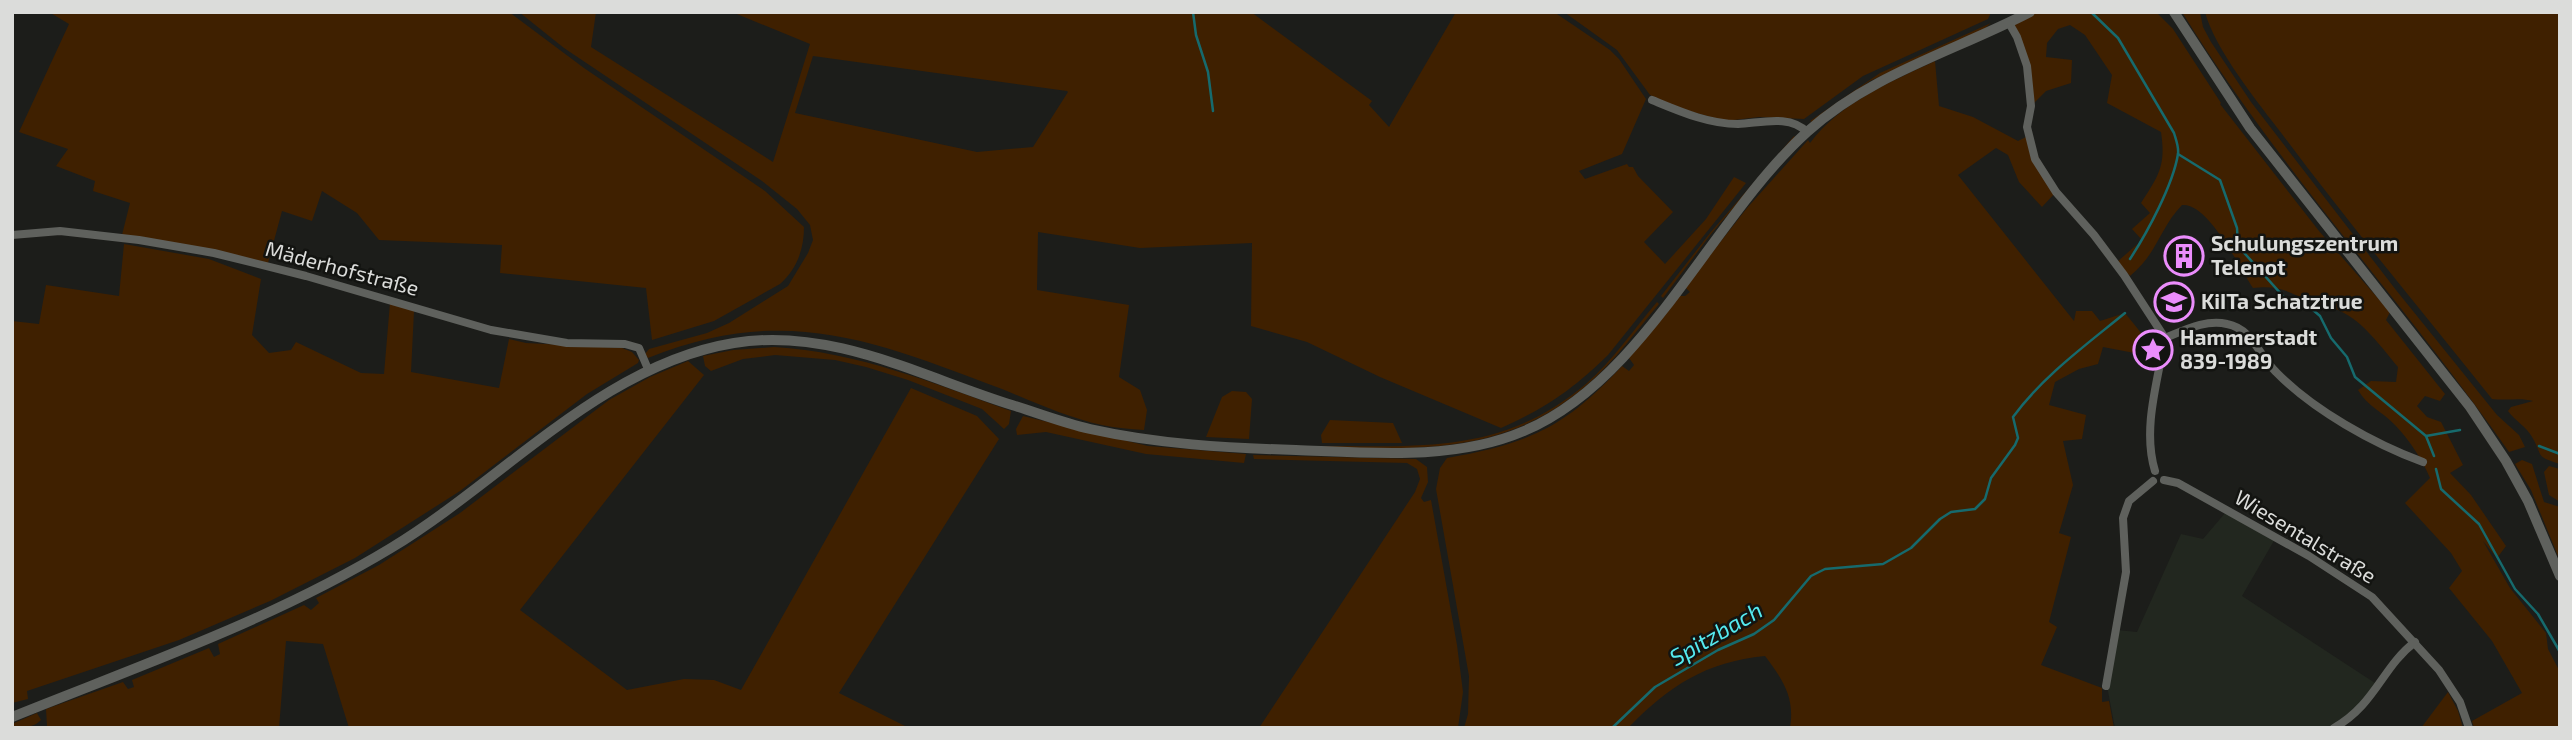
<svg xmlns="http://www.w3.org/2000/svg" width="2572" height="740" viewBox="0 0 2572 740" font-family="'Exo 2',sans-serif">
<style>
.built{fill:#22271f}
.green{fill:#3f2000;fill-rule:evenodd}
.lines{fill:none;stroke-linecap:round;stroke-linejoin:round}
.stream{stroke:#166a6d;stroke-width:2.5}
.minor{stroke:#5f615d;stroke-width:8}
.tertiary{stroke:#5f615d;stroke-width:10}
.secondary{stroke:#5f615d;stroke-width:10}
.labels{text-anchor:middle;stroke-width:5;stroke-linejoin:round;paint-order:stroke}
.poi-label{font-size:21px;font-weight:bold;fill:#dbdcda;stroke:#131411;text-anchor:start}
.street-label{font-size:21px;fill:#dbdcda;stroke:#131411}
.water-label{font-size:23px;font-style:italic;fill:#55e9ef;stroke:#131411}
</style>
<rect width="100%" height="100%" fill="#1c1d1a"/>
<path class="built" d="M2226,512l49,27 -33,57 136,89 -10,13 -38,30h-215l-8,-42 10,-56 20,2 44,-98 22,5z"/>
<g class="green">
<path d="M49,12h460l75,56 181,123 39,36c0,22 -7,42 -24,57l-66,37 -62,19 -6,-52 -146,-15 2,-28 -123,-5 -22,-27 -35,-22 -10,30 -30,-10 -14,52 -146,-28 8,-32 -37,-12 2,-10 -39,-15 12,-17 -49,-17 50,-108z"/>
<path d="M519,12h77l-5,35 182,115 37,-118 -78,-32h519l121,89 -3,4 20,22 67,-115h98l56,38 9,9 27,40 -24,55 -43,17 6,8 42,-15 2,3h4l5,9 35,36 -29,30 21,22 41,-45 28,-42 12,6 -138,172c-36,35 -62,53 -107,73l-121,-51 -73,-35 -56,-16 1,-83 -112,5 -102,-16 -1,58 92,15 -10,72 21,13 7,20 -3,20c-14,-1 -28,-2 -42,-5 -34,-7 -68,-23 -100,-36 -129,-49 -218,-86 -354,-31l-3,-4 4,-5 58,-16 22,-10 59,-37 20,-33 5,-13 -3,-15 -13,-16 -35,-28 -198,-133zM813,56l254,35 1,1 -35,55 -56,5 -182,-39z"/>
<path d="M1564,12h427l-3,7 -125,57 -59,43 -45,-2 -34,4 -50,-14 -25,-12 -33,-45z"/>
<path d="M2029,12h127l17,17 48,74 -1,1 99,127 71,81 -4,8 59,74 -5,7 -15,-5 -8,10 10,11 14,5 22,43 -13,8 21,22 35,51 -9,12 -14,-17 27,47 36,45 2,16 12,23v56h-86l-2,-7 50,-28 -30,-52 -43,-53 13,-17 -11,-18 -46,-50 25,-25c-8,-19 -20,-37 -35,-53 -12,-13 -28,-19 -37,-35l13,-9 25,1 2,-15c-17,-20 -34,-45 -58,-56 -10,-5 -21,-6 -31,-10 -22,-10 -31,-16 -56,-13 -14,-21 -45,-86 -71,-83 -23,24 -24,48 -52,71l-13,-14 25,-22 -10,-11 18,-16 -9,-10c18,-28 25,-37 20,-71l-54,-29 5,-28 -27,-40 -15,-10 -12,4 -11,14 -1,14 26,3 -1,23 -25,8 -15,15 -4,-40 -18,-43z"/>
<path d="M2182,12h18l3,15 8,15 40,60 145,188 101,125 22,20 6,12 -16,5c-105,-150 -231,-284 -327,-440z"/>
<path d="M2205,12h355v452c-26,-8 -16,-7 -28,-27 -5,-10 -18,-17 -24,-26l3,-4 22,-6c-13,-4 -26,0 -41,-2 -70,-88 -143,-175 -210,-265 -23,-30 -68,-86 -77,-122z"/>
<path d="M1991,23l-8,7 -113,51 -58,41 -2,-1 70,-48z"/>
<path d="M1935,61l4,45 34,11 45,24 10,-5 28,56 -14,15 -23,-25 -11,-27 -12,-7 -38,27 116,146 2,-10h16l8,10 25,-8 21,26 -1,16 -42,-8 -5,17 -19,5 -24,13 -6,23 37,10 -4,24 -19,2 10,44 -14,48 12,4 -22,85 8,5 -16,38 61,23v14l7,-1 5,27h-324c5,-31 -7,-48 -25,-72 -59,6 -95,29 -137,72h-164l4,-14 1,-38 -33,-187 4,-21 7,-10c83,-15 117,-30 175,-92l7,5 5,-6 -5,-7 49,-62h7l5,-4 -5,-5 62,-79 61,-68 2,3c31,-41 81,-61 125,-82z"/>
<path d="M1794,136l1,1 -84,97 -48,64 -2,-2 49,-63z"/>
<path d="M124,244l85,15 52,20 -9,56 17,18 22,-3 5,-8 65,31 23,1 6,-71 24,8 -3,61 88,16 10,-49 17,4 96,5 10,4 7,8 -1,3 -51,31 -127,97 -105,67 -85,43 -91,39 -152,51 1,8 -16,4v-382l27,3 7,-39 73,11z"/>
<path d="M1657,302l2,2c-23,27 -44,57 -71,80 -80,70 -163,65 -263,64l-1,-2c101,0 181,7 263,-63 26,-23 47,-54 70,-81z"/>
<path d="M774,347c84,5 159,36 237,64l-2,13 -5,5 -22,-20 -74,-29 -42,-13 -31,-7 -60,-5 -32,4 -32,12 -6,-5 -2,-10 30,-6z"/>
<path d="M688,361l16,14 -184,235 107,80 57,-11 30,1 27,10 170,-302 66,28 22,23 -160,254 70,35h-560l-26,-84 -37,-3 -7,87h-236l4,-2 -1,-17 77,-27 5,7 6,-2 -2,-7 77,-32 5,9 6,-3 -2,-10 86,-39 7,5 8,-7 -3,-5 63,-33 81,-52 149,-113 41,-23z"/>
<path d="M1232,391l14,1 6,7 -3,40 -43,-2 16,-40z"/>
<path d="M1023,416l125,30 98,8 -2,9 -98,-9 -100,-22 -29,3 -1,-6z"/>
<path d="M1330,420l63,3 9,20h-80l-1,-8z"/>
<path d="M1253,455l163,4 11,8 1,15 -7,16 3,4 7,-2 26,145 6,47 -5,36h-199l156,-236 5,-13 -3,-10 -10,-6 -153,-4z"/>
<path d="M2522,460l10,4 12,38 16,5v54l-29,-71 -16,-26z"/>
<path d="M2549,466l11,3v33l-11,-7 -5,-23z"/>
<path d="M2448,692l10,19 5,17h-42z"/>
<path d="M37,713l4,7c-8,8 -18,8 -29,8v-4z"/>
</g>
<g class="lines">
<g class="stream">
<path d="M1193,12l3,23 12,37 5,39"/>
<path d="M2091,12l27,26 56,95c2,7 5,14 4,21 -5,31 -31,79 -48,105"/>
<path d="M2178,154l42,26 17,48 1,18 53,59 22,5 7,6 11,22 16,19 8,20 71,59 8,20"/>
<path d="M2426,436l34,-6"/>
<path d="M2539,446l21,8"/>
<path d="M2436,469l5,20 38,35 36,65 23,25 22,38"/>
<path d="M1612,728l43,-41 63,-37 36,-16 20,-14 37,-44 14,-7 58,-5 28,-16 29,-29 11,-7 24,-3 10,-10 6,-21 24,-33 3,-7 -5,-21c30,-41 73,-72 112,-104"/>
</g>
<g class="minor">
<path d="M2009,23l8,14 10,29 4,40 -4,21 8,32 21,33 38,43 30,40 41,63c-7,42 -23,91 -10,133"/>
<path d="M1652,100c27,11 56,24 86,24 23,-1 51,-10 69,8"/>
<path d="M12,235l48,-4 79,9 75,13 92,23 185,54 76,13 58,1 14,4 9,21"/>
<path d="M2165,338c20,-8 41,-19 62,-14 26,5 32,32 49,48 37,38 98,72 147,90"/>
<path d="M2164,480l14,3 131,73 63,41 67,73 21,32 9,26"/>
<path d="M2106,686l20,-114 -3,-54 6,-17 24,-20"/>
<path d="M2334,728c42,-24 48,-61 81,-86"/>
</g>
<path class="tertiary" d="M12,717c129,-52 260,-97 379,-169 111,-67 212,-184 343,-205 98,-16 188,34 278,62 26,8 52,18 78,24 67,15 137,19 206,21 75,3 158,11 228,-19 121,-51 187,-212 283,-299 64,-58 148,-81 223,-120"/>
<path class="secondary" d="M2174,12l76,116 220,279 36,54 22,40 32,75"/>
</g>
<defs>
<g id="building-ring" transform="scale(2.0125)"><circle r="9.5" fill="#131411" stroke="#eb8dfc" stroke-width="1.5"/><path d="M-4-6H4V6H1V3H-1V6H-4ZM-2.5-4.3h1.7v1.8h-1.7ZM.8-4.3h1.7v1.8H.8ZM-2.5-1h1.7V.8h-1.7ZM.8-1h1.7V.8H.8Z" fill="#eb8dfc"/></g>
<g id="school-ring" transform="scale(2.0125)"><circle r="9.5" fill="#131411" stroke="#eb8dfc" stroke-width="1.5"/><path d="M0-5L7-2L0 1L-7-2ZM-4 1L0 2.5L4 1V4Q0 6-4 4Z" fill="#eb8dfc"/></g>
<g id="sight-ring" transform="scale(2.0125)"><circle r="9.5" fill="#131411" stroke="#eb8dfc" stroke-width="1.5"/><path d="M0-6L1.8-2.2L6-1.7L2.9 1.2L3.7 5.4L0 3.3L-3.7 5.4L-2.9 1.2L-6-1.7L-1.8-2.2Z" fill="#eb8dfc"/></g>
</defs>
<g fill-rule="evenodd">
<use href="#building-ring" x="2184" y="256"/>
<use href="#school-ring" x="2174" y="302"/>
<use href="#sight-ring" x="2153" y="350"/>
</g>
<g class="labels">
<g class="poi-label">
<text x="2211" y="251">Schulungszentrum<tspan x="2211" dy="24">Telenot</tspan></text>
<text x="2201" y="309">KiITa Schatztrue</text>
<text x="2180" y="345">Hammerstadt<tspan x="2180" dy="24">839-1989</tspan></text>
</g>
<g class="street-label">
<text transform="translate(342 269) rotate(15)" y="7">Mäderhofstraße</text>
<text transform="translate(2305 537) rotate(31)" y="7">Wiesentalstraße</text>
</g>
<g class="water-label">
<text transform="translate(1716 634) rotate(-30)" y="8">Spitzbach</text>
</g>
</g>
<rect width="2572" height="740" fill="none" stroke="#dbdcda" stroke-width="28"/>
</svg>
